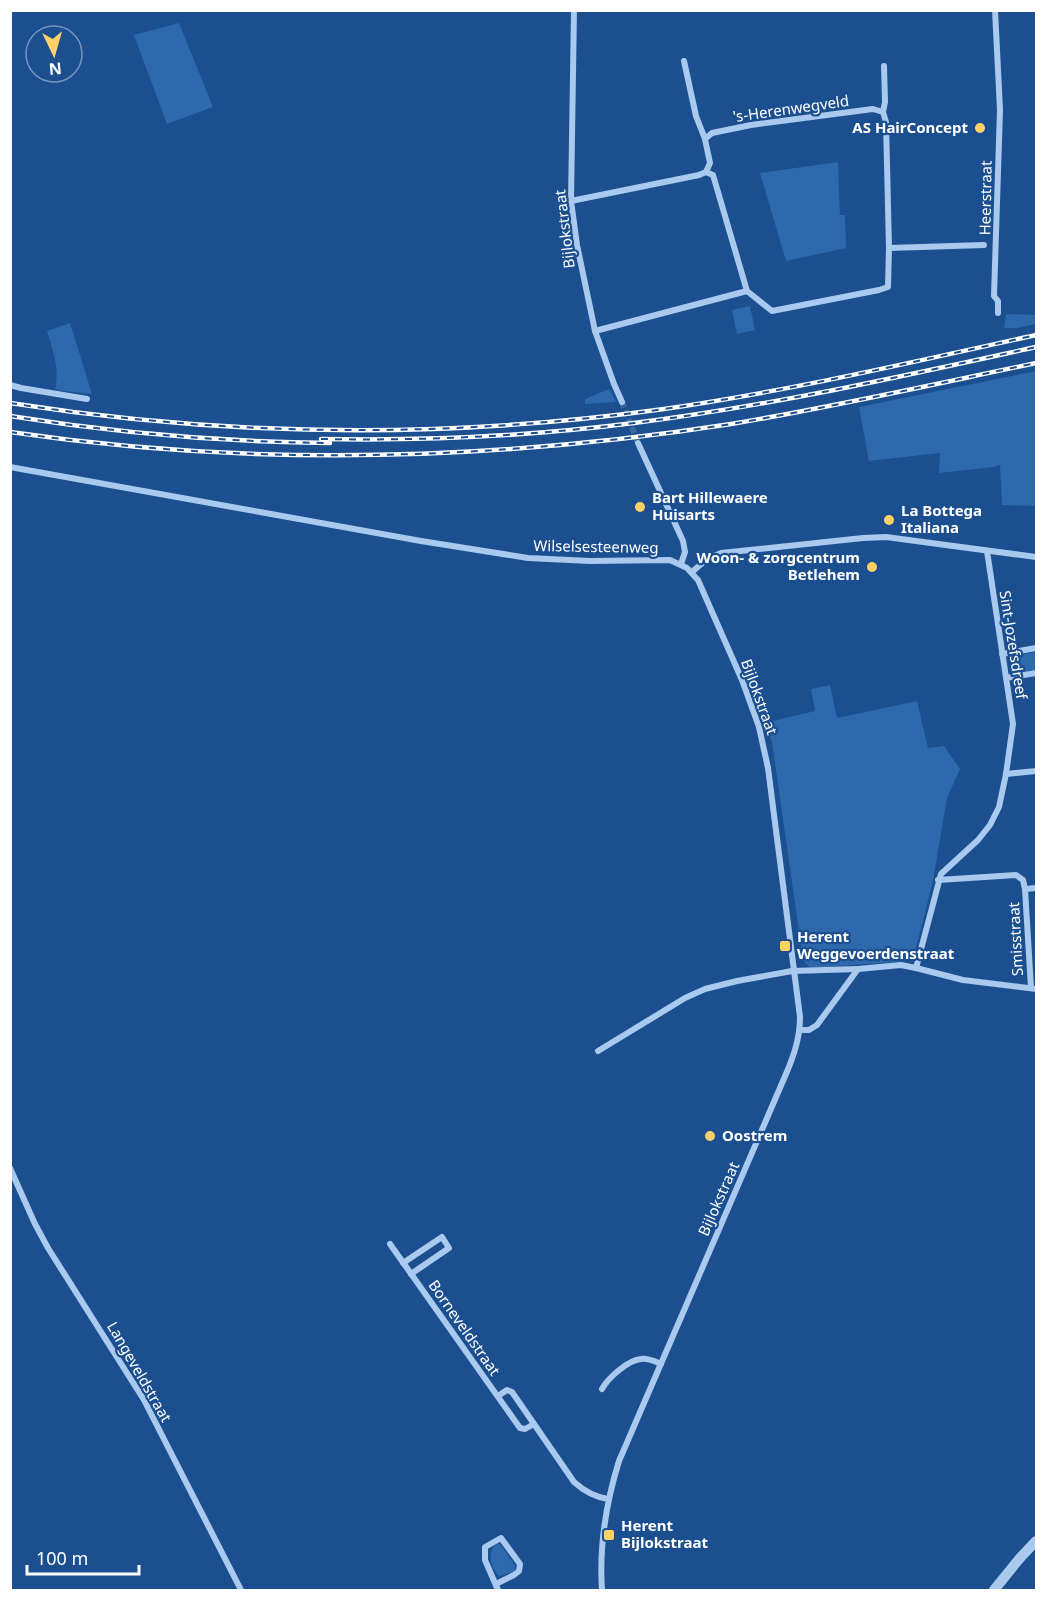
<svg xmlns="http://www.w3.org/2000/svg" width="1047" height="1601" viewBox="0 0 1047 1601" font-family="'Noto Sans',sans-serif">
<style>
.green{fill:#2e69ad}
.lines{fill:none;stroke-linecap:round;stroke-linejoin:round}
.minor-tunnel{stroke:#3d69a0;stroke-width:6;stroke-dasharray:6 3;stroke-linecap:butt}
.minor{stroke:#a9c9ee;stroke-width:6}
.tertiary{stroke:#a9c9ee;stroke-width:10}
.rail-casing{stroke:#fff;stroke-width:4.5}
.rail{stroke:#1b4f8f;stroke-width:2;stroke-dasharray:7;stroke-linecap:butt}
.poi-dot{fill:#ffd166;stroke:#1b4f8f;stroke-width:2}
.labels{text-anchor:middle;stroke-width:4.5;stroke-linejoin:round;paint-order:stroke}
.street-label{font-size:15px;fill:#fff;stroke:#1b4f8f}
.poi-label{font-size:15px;font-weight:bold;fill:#fff;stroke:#1b4f8f;text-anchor:start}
</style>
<rect width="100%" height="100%" fill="#1b4f8f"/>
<g class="green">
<path d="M179,23l34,84 -46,17 -33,-89z"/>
<path d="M838,162l2,53h5l1,33 -60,13 -26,-88z"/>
<path d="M750,306l5,24 -18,4 -5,-24z"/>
<path d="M1006,314l30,1v9l-19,4h-13z"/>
<path d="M70,323l22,71 -37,-4c5,-21 -2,-39 -8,-59z"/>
<path d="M1036,371v135l-34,-1 -2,-40 -6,2 -55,6 1,-20 -71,8 -10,-54z"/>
<path d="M609,389l7,13 -31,2v-5z"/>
<path d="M1036,652v18l-23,3 -3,-17z"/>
<path d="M830,685l7,33 80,-17 11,47 16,-2 16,23 -13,29 -14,83 -19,75 -5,5 -99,7 -7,-8 -31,-218 -8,-19 51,-12 -4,-22z"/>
<path d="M497,1544l4,1 14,21 -1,6 -15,4c-8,-8 -13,-24 -2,-32z"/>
</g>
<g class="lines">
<path class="minor-tunnel" d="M622,402l16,41"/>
<g class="minor">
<path d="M574,10l-3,191 6,44 18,86 19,53 8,18"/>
<path d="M995,10l5,100 -6,186 4,5v12"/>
<path d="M684,61l12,55 9,23"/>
<path d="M883,112l2,-10 -1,-36"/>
<path d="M706,172l7,3 34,116"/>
<path d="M571,201l128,-26 7,-3 4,-9 -5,-24 7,-6 39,-8 122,-16 10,3 3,10 3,126 -1,39 -9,3 -107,21 -25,-20 -152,40"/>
<path d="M889,248l95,-3"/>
<path d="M10,385l11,3 66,11"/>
<path d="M638,443l45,98 2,11 -4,12"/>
<path d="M10,467l411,74 107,17 62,3 80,-1 17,8 11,12 44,100 17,47 9,41 32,249c0,21 -6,38 -14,57l-167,387c-13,42 -20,85 -17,129"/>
<path d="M692,572l15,-13 14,-6 142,-15 23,-1 150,20"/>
<path d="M1002,654l34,-6"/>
<path d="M1006,678l30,-5"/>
<path d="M1006,774l30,-3"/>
<path d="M938,880l78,-5 7,5 2,9 6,99"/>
<path d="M1025,889l11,-1"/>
<path d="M916,968l25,-94 37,-34 12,-15 9,-18 7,-33 7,-50 -26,-173"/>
<path d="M800,1030h9l8,-5 41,-56 43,-4 15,3 47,12 73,9"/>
<path d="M598,1051l87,-53 20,-9 32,-8 55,-10 66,-2"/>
<path d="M10,1168l25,56 13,24 96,152 97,190"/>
<path d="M390,1244l130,184 5,1 9,-5"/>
<path d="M403,1263l39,-26 7,11 -38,26"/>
<path d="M602,1389c6,-11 26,-29 39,-30 7,-1 13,2 20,5"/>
<path d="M498,1396l9,-6 5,2 62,90c10,9 21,15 34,17"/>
<path d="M496,1584l18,-9 5,-4 1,-7 -19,-26 -16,9v13l13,30"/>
</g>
<path class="tertiary" d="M994,1590l26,-32 16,-17"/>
<g class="rail-casing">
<g id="rail">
<path d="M10,403c217,34 437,36 654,6 125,-18 249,-47 372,-74"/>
<path d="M10,416c106,17 213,26 320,27"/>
<path d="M10,432c239,35 482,29 721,-8 102,-17 204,-40 305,-61"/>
<path d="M321,439c105,2 210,-3 313,-16 136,-17 269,-47 402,-76"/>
</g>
</g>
<use href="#rail" class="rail"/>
</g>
<g class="poi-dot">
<circle cx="980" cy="128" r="6"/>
<circle cx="640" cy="507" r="6"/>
<circle cx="889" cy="520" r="6"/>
<circle cx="872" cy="567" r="6"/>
<rect x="779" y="940" width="12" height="12" rx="3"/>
<circle cx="710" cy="1136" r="6"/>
<rect x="603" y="1529" width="12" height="12" rx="3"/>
</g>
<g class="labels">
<g class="street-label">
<text transform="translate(791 109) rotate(-8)" y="5">'s-Herenwegveld</text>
<text transform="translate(986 198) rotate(-89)" y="5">Heerstraat</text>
<text transform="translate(565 229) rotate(-97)" y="5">Bijlokstraat</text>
<text transform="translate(596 547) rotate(1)" y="5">Wilselsesteenweg</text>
<text transform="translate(1013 645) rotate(81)" y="5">Sint-Jozefsdreef</text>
<text transform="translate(759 697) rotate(70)" y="5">Bijlokstraat</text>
<text transform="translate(1016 939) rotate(-93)" y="5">Smisstraat</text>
<text transform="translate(719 1199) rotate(-66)" y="5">Bijlokstraat</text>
<text transform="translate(464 1328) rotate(55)" y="5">Borneveldstraat</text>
<text transform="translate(139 1372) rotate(60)" y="5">Langeveldstraat</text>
</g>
<g class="poi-label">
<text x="968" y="133" text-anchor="end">AS HairConcept</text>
<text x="652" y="503">Bart Hillewaere<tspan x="652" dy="17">Huisarts</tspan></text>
<text x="901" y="516">La Bottega<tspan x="901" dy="17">Italiana</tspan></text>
<text x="860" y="563" text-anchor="end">Woon- &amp; zorgcentrum<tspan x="860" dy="17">Betlehem</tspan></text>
<text x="797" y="942">Herent<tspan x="797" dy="17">Weggevoerdenstraat</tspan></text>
<text x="722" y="1141">Oostrem</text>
<text x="621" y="1531">Herent<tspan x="621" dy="17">Bijlokstraat</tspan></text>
</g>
</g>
<rect width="1047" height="1601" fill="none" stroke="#ffffff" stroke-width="24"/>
<g transform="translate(54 54) rotate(175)"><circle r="28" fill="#1b4f8f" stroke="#7695bc" stroke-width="1.5"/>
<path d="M0-4.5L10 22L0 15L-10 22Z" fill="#ffd166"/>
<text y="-9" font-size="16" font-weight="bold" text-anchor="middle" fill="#ffffff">N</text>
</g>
<path d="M27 1565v9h112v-9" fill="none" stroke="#ffffff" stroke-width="3"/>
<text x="36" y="1565" font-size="18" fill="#ffffff" stroke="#1b4f8f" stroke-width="4.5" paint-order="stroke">100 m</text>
</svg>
